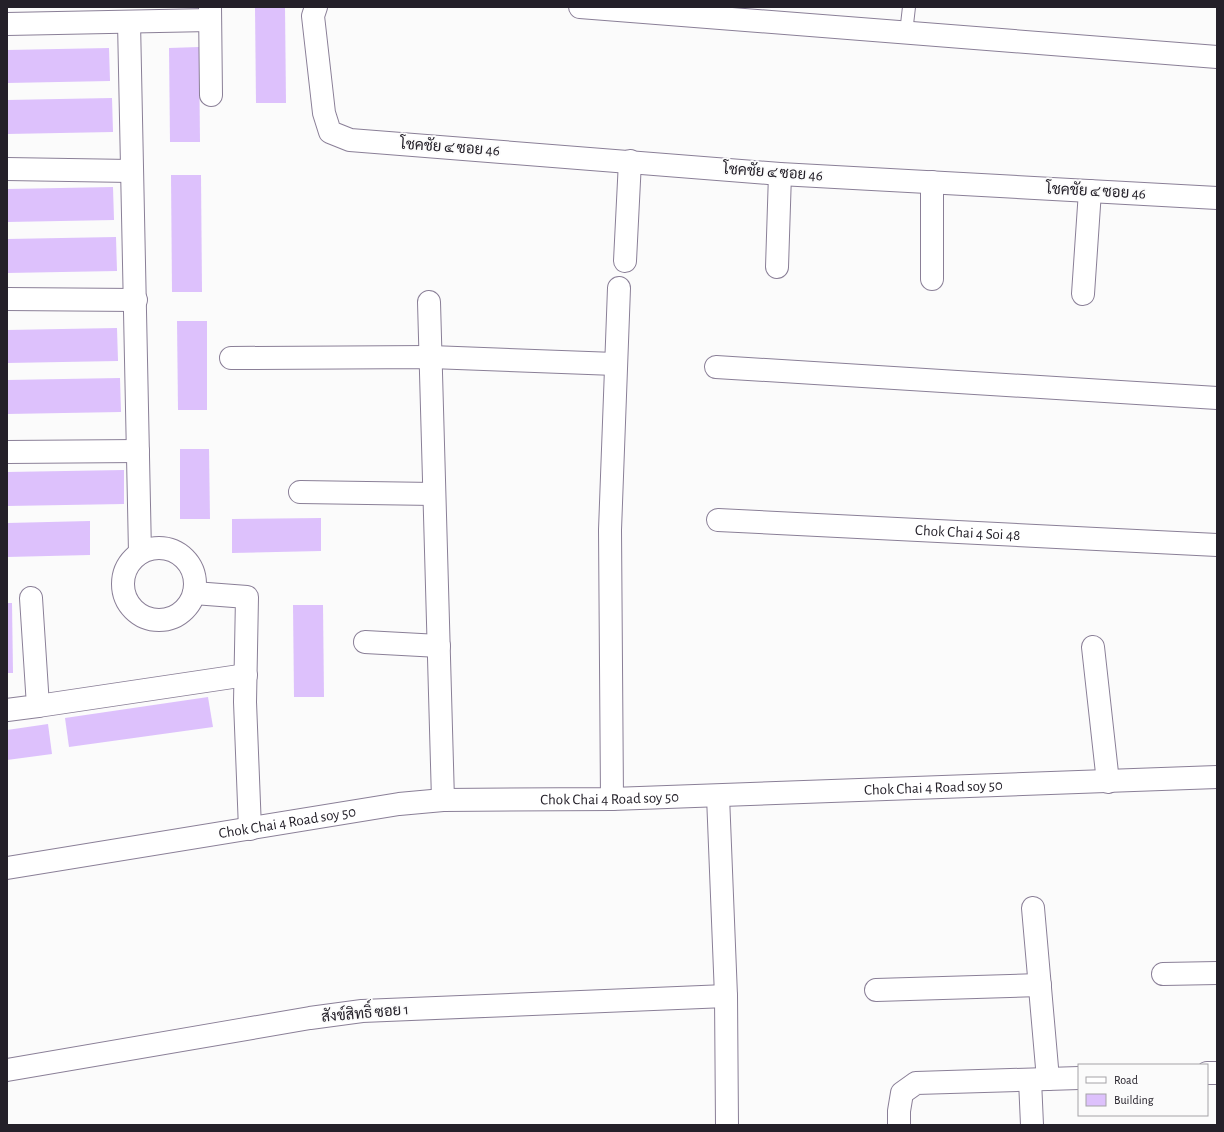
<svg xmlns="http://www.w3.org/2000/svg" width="1224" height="1132" viewBox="0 0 1224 1132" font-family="'Alegreya Sans',Sarabun,sans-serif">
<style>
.building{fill:#ddc1fc}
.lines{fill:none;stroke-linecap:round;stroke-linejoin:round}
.service-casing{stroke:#8a7f97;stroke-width:14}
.minor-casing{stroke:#8a7f97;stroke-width:24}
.service{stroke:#fff;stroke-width:12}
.minor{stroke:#fff;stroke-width:22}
.labels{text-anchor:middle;stroke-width:3.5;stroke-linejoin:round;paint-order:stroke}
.street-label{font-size:15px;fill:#242029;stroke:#fbfbfb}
</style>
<rect width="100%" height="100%" fill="#fbfbfb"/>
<g class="building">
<path d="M255,7h30l1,96h-30z"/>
<path d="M199,47l1,95h-30l-1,-94z"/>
<path d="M109,48l1,33 -103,2v-33z"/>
<path d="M112,98l1,34 -106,2v-34z"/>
<path d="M171,175h30l1,117h-30z"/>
<path d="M113,187l1,33 -107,2v-33z"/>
<path d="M116,237l1,34 -110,2v-34z"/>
<path d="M177,321h30v89h-29z"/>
<path d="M117,328l1,33 -111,2v-33z"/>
<path d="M120,378l1,34 -114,2v-34z"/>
<path d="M180,449h29l1,70h-30z"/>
<path d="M124,470v34l-117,2v-34z"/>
<path d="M321,518v33l-89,2v-34z"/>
<path d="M90,521v34l-83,2v-34z"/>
<path d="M7,603h5l1,70h-6z"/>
<path d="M293,605h30l1,92h-30z"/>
<path d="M208,697l5,30 -144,20 -4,-29z"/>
<path d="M48,724l4,30 -45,6v-30z"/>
</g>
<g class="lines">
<g class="service-casing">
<path id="service" d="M906,33l3,-26"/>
</g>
<g class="minor-casing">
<g id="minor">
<path d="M210,7l1,88"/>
<path d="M316,7l-3,9 11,97 6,19 20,8 430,34 437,24"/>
<path d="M580,7l637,50"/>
<path d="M129,22l11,531"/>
<path d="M7,24l203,-4"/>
<path d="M7,169l124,2"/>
<path d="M932,182v97"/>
<path d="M625,261l5,-100"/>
<path d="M777,267l3,-93"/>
<path d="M1083,294l7,-103"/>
<path d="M7,299l129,1"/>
<path d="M429,302l14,498"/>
<path d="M231,358l200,-1 184,7"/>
<path d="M716,367l501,31"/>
<path d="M7,452l131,-1"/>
<path d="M300,492l134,2"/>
<path id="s1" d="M718,520l499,25"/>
<circle cx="159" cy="584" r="36"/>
<path d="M194,593l53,4 -2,105 5,127"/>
<path d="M365,642l74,4"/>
<path d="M1093,647l15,135"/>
<path d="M38,706l208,-31"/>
<path d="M7,710l31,-4 -7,-108"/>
<path d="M718,796l8,200 1,129"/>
<path d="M612,799l-2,-269 9,-242"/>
<path id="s2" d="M7,868l392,-64 44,-4 169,-1 605,-22"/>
<path d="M1033,908l15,171"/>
<path d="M1163,974l54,-1"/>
<path d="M876,990l164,-5"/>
<path d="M7,1070l303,-52 52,-7 364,-15"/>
<path d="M1207,1073h10"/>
<path d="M1030,1080l2,45"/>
<path d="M899,1125v-14l3,-18 14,-10 163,-5"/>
</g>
</g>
<use href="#service" class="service"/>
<use href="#minor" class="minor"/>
</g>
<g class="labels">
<g class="street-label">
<text transform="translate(450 147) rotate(4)" y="5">โชคชัย ๔ ซอย 46</text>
<text transform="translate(773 172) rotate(4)" y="5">โชคชัย ๔ ซอย 46</text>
<text transform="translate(1096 191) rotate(3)" y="5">โชคชัย ๔ ซอย 46</text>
<text dy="5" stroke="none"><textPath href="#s1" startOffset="250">Chok Chai 4 Soi 48</textPath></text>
<text dy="5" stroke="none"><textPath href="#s2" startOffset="932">Chok Chai 4 Road soy 50</textPath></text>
<text dy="5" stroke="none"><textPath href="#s2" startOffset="608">Chok Chai 4 Road soy 50</textPath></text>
<text dy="5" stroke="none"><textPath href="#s2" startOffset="284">Chok Chai 4 Road soy 50</textPath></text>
<text transform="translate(365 1013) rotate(-5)" y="5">สังข์สิทธิ์ ซอย 1</text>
</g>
</g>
<rect width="1224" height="1132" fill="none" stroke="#242029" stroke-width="16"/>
<rect x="1078" y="1064" width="130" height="52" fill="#fbfbfb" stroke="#a5a3a7"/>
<rect x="1086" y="1077" width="20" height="6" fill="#ffffff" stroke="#a5a3a7"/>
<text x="1114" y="1084" font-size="12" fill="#242029">Road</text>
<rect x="1086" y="1094" width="20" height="12" fill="#ddc1fc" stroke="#a5a3a7"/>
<text x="1114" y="1104" font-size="12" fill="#242029">Building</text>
</svg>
